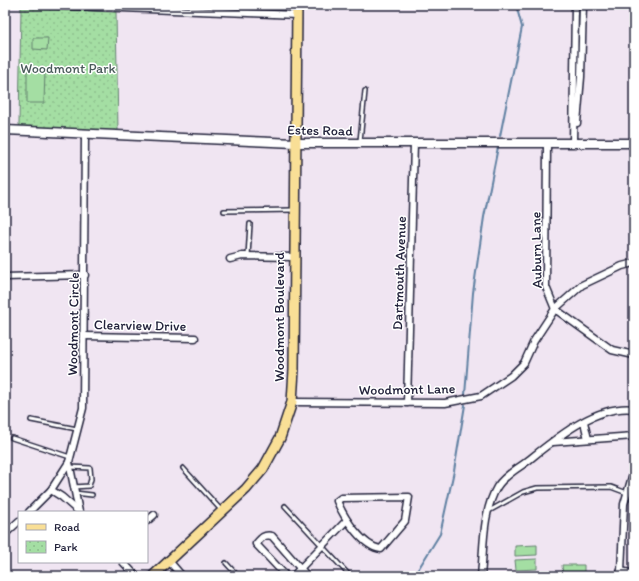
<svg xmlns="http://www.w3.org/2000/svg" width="639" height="581" viewBox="0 0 639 581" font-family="Itim,sans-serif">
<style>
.park{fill:url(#park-dots);stroke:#63806f}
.garden{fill:#a4dea3;stroke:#63806f}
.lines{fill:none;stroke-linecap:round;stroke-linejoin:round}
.stream{stroke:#6081a2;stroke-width:2}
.lane-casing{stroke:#22223b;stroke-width:6}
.street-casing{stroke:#22223b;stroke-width:9}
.secondary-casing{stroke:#22223b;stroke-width:11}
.primary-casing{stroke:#22223b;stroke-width:12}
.lane{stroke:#fff;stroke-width:3}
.street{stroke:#fff;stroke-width:6}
.secondary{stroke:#fff;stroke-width:8}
.primary{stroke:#f9df96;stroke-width:9}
.labels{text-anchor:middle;stroke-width:3;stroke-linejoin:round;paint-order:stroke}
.park-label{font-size:14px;fill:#495a5a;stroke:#fff}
.street-label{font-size:14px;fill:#22223b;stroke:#fff}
</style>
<defs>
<pattern id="park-dots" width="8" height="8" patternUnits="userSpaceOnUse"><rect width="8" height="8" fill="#a4dea3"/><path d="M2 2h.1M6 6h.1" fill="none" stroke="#8dbe8d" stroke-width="1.8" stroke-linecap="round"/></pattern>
</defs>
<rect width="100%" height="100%" fill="#f0e5f2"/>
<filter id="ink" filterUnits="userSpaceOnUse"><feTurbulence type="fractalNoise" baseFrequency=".025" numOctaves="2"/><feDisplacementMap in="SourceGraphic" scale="8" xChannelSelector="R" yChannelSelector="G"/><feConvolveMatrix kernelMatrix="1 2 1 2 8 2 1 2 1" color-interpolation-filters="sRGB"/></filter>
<g filter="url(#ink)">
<path class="park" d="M21,7l95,5 2,119 -98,-3 -1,-4z"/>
<g class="garden">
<path d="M33,38h15l-1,12 -14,-1z"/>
<path d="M27,70h18l-1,33h-17z"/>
<path d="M537,545v10l-22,1v-10z"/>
<path d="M537,559v10l-21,1 -1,-10z"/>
<path d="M562,565h22v10h-21z"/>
</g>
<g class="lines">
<g class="stream">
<path d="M500,136l22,-109 -6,-22"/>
<path d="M465,395l8,-102 11,-76 14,-70"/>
<path d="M414,576l26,-42 14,-63 11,-66"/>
</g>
<g class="lane-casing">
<g id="lane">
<path d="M360,141l5,-50"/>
<path d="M224,211l70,-1"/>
<path d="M248,256l2,-32"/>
<path d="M31,420l46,9"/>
<path d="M12,438l58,19"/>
<path d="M70,467l20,1 1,11 -2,7 -16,1"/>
<path d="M183,468l38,42"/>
<path d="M75,493l17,2"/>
<path d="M285,506l65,70"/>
<path d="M489,511l34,-19 14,-4 74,-1 16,6"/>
<path d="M226,563l12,13"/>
</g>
</g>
<g class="street-casing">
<g id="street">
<path d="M46,5l251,10"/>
<path d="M577,123l4,-46 2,-72"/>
<path d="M573,143l2,-138"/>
<path d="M547,144l-1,143 9,22 57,41 22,5"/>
<path d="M230,259l12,-3 52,1"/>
<path d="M5,277l80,-2"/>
<path d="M84,336l111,2"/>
<path d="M292,402l153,1 36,-7 30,-20 13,-13 10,-22 21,-32 27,-24 40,-19 12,-3"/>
<path d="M407,403l7,-260"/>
<path d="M584,422l4,17"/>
<path d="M553,442l81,-6"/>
<path d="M51,490l11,7 17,15"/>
<path d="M409,497l-4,24 -24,28c-18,-2 -37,-31 -44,-48l4,-3z"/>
<path d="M29,512l22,-22 18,-28"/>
<path d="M79,512l-10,-50 14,-54 2,-275"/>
<path d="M147,521l7,-6"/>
<path d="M5,534l14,-13"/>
<path d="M169,561l13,15"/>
<path d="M123,562l13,14"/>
<path d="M621,571l13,3"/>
<path d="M286,576l-30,-32c5,-6 8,-10 16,-8l35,40"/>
<path d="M293,576l53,-55"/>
<path d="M481,576c3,-29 1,-63 16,-89 6,-10 19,-18 28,-24 28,-22 70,-59 109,-54"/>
<path d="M617,576l4,-5 3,-67 10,-34"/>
</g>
</g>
<g class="secondary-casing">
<path id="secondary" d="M5,130l290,13h339"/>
</g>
<g class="primary-casing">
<path id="primary" d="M153,576l93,-87 17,-20 17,-31 12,-36 2,-32 3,-365"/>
</g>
<use href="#lane" class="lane"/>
<use href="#street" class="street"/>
<use href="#secondary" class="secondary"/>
<use href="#primary" class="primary"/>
</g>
</g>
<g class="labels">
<g class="park-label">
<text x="68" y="73">Woodmont Park</text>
</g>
<g class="street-label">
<text transform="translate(320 130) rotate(1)" y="5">Estes Road</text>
<text transform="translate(536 250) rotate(-91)" y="5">Auburn Lane</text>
<text transform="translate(399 273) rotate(-88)" y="5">Dartmouth Avenue</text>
<text transform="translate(279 317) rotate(-90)" y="5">Woodmont Boulevard</text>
<text transform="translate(73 324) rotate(-89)" y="5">Woodmont Circle</text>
<text transform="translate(140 325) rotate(1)" y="5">Clearview Drive</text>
<text transform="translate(407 389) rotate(-1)" y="5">Woodmont Lane</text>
</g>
</g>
<rect width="639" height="581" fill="none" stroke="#fff" stroke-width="20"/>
<rect x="10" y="10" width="619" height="561" fill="none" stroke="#22223b" stroke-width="1.5" filter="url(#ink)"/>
<rect x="18" y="511" width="130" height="52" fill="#ffffff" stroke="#a7a7b1"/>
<rect x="26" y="524" width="20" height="6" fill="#f9df96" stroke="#a7a7b1"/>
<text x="54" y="531" font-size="12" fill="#22223b">Road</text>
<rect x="26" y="541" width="20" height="12" fill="url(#park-dots)" stroke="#a7a7b1"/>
<text x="54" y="551" font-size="12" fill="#22223b">Park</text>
</svg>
